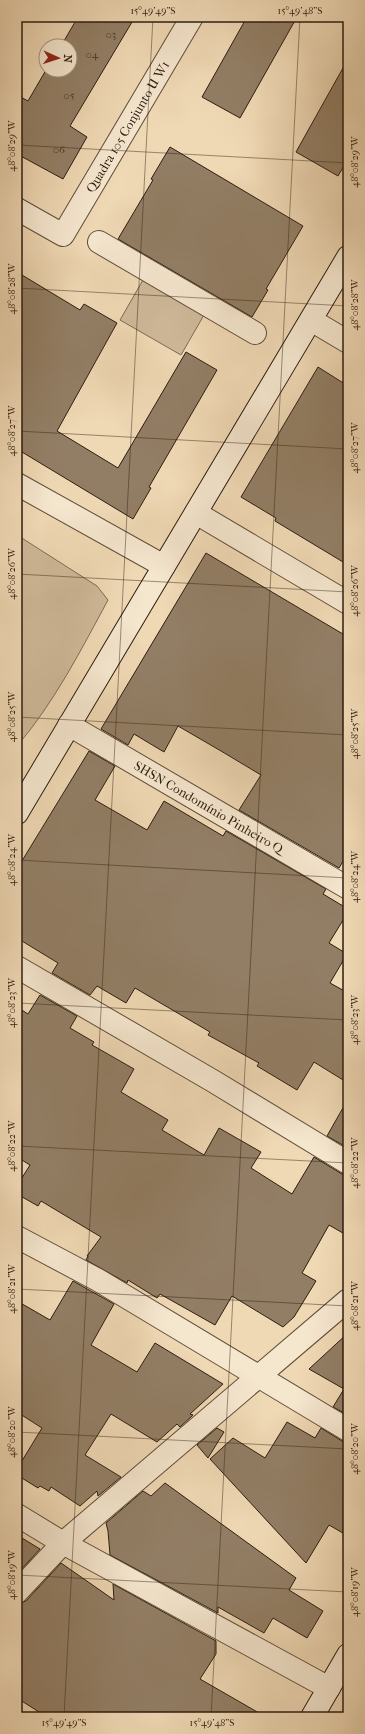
<svg xmlns="http://www.w3.org/2000/svg" width="365" height="1734" viewBox="0 0 365 1734" font-family="'IM FELL French Canon',serif">
<style>
.green{fill:#ceb898;stroke:#7e6a54}
.building{fill:#927e65;stroke:#2d1d10}
.lines{fill:none;stroke-linecap:round;stroke-linejoin:round}
.street-casing{stroke:#5e4c39;stroke-width:24}
.secondary-casing{stroke:#2d1d10;stroke-width:24}
.street{stroke:#f5e6ce;stroke-width:22}
.secondary{stroke:#f5e6ce;stroke-width:22}
.ticks{fill:none;stroke:#2d1d10;stroke-width:1;stroke-opacity:0.45}
.labels{text-anchor:middle;stroke-width:3;stroke-linejoin:round;paint-order:stroke}
.number-label{font-size:11px;fill:#463525}
.street-label{font-size:13px;fill:#2d1d10;stroke:#f5e6ce}
.neatline{fill:none;stroke:#2d1d10;stroke-width:1.5}
.ticks-label{font-size:10px;text-anchor:middle;fill:#2d1d10}
</style>
<rect width="100%" height="100%" fill="#efd8b4"/>
<filter id="stains"><feTurbulence type="fractalNoise" baseFrequency=".005" numOctaves="4"/><feColorMatrix values="0 0 0 0 .2 0 0 0 0 .09 0 0 0 0 .02 0 0 0 .5 -.17"/></filter>
<radialGradient id="worn" r=".72"><stop offset=".6" stop-color="#630" stop-opacity="0"/><stop offset="1" stop-color="#630" stop-opacity=".3"/></radialGradient>
<g class="green">
<path d="M147,273l61,35 -27,47 -61,-35z"/>
<path d="M17,535l80,51 11,14c-27,50 -54,103 -91,146z"/>
</g>
<g class="building">
<path d="M78,17h57l-65,109 17,11 -24,42 -46,-25v-59l11,6 18,-31h24v-24h-9z"/>
<path d="M247,17h50l-57,101 -38,-21z"/>
<path d="M348,59v100l-10,17 -42,-24z"/>
<path d="M170,147l133,79 -37,63 2,1 -16,27 -134,-78 35,-59 -2,-1z"/>
<path d="M17,272l63,38 4,-6 33,19 -60,108 61,37 68,-116 31,18 -68,117 2,1 -18,31 -116,-70z"/>
<path d="M318,367l30,19v179l-73,-44 1,-3 -35,-21z"/>
<path d="M206,553l142,84v216l-9,15 -100,-58 22,-35 -40,-24 -43,-25 -14,26 -30,-18 -6,11 -27,-16z"/>
<path d="M89,751l26,15 -20,34 52,30 17,-29 59,35 3,-5 100,58 -3,5 25,15v3l-19,31 18,11 -17,29 18,10v90l-34,-21 -17,28 -40,-24 2,-3 -51,-28 2,-3 -75,-44 -9,15 -29,-17 -7,9 -38,-22 6,-10 -41,-25v-69z"/>
<path d="M40,995l37,21 -7,12 24,14 -2,3 42,24 -13,23 47,28 -6,10 42,25 15,-27 42,24 -10,16 41,26 22,-37 28,17 6,1v61l-19,-11 -27,48 14,8 -22,36 -11,10 -51,-31 -17,29 -55,-31 -3,4 -29,-18 -1,3 -41,-23 2,-4h-1l14,-19 -60,-36 -3,5 -21,-12v-8l13,-21 -13,-8v-150l11,7z"/>
<path d="M348,1099v49l-21,-12z"/>
<path d="M73,1281l41,23 -23,41 46,27 18,-29 68,41 -33,30 3,1 -13,12 -3,-3 -20,18 -46,-28 -26,41 36,22 -23,19 -1,-5 -17,15 -29,-19 -2,4 -9,-5 -2,2 -21,-13v-6l25,-41 -25,-16v-111l33,19z"/>
<path d="M348,1333v82l-15,-8 11,-18 -35,-20z"/>
<path d="M287,1422l28,16 6,-10 21,13 6,1v94l-19,-11 -23,38 -96,-104 23,-21 32,20z"/>
<path d="M217,1428l7,4 -16,26 -11,-13z"/>
<path d="M165,1483l131,95 -7,12 34,21 -16,27 -34,-20 -9,15 -46,-26v6l-108,-58 -2,-24 -2,-8 37,-32 8,5z"/>
<path d="M17,1535l23,14 -23,25z"/>
<path d="M61,1563l53,37 -1,-16 103,57v13l-16,25 66,38h-219l-30,-19v-94l9,-3z"/>
</g>
<g class="lines">
<g class="street-casing">
<g id="street">
<path id="s1" d="M17,209l46,26 129,-218"/>
<path d="M99,242l156,91"/>
<path d="M311,320l37,22"/>
<path d="M17,484l147,82"/>
<path d="M196,513l152,90"/>
<path id="s2" d="M69,725l279,163"/>
<path d="M17,967l196,114 135,82"/>
<path d="M17,1237l81,43 250,150"/>
<path d="M17,1515l46,28 266,145"/>
<path d="M17,1592l46,-49 285,-243"/>
</g>
</g>
<g class="secondary-casing">
<g id="secondary">
<path d="M17,813l331,-556"/>
<path d="M312,1717l36,-62"/>
</g>
</g>
<use href="#street" class="street"/>
<use href="#secondary" class="secondary"/>
</g>
<path class="ticks" d="M298,17l50,3M17,145l331,18M17,288l331,18M17,431l331,18M17,574l331,18M17,717l331,18M17,860l331,18M17,1003l331,17M17,1146l331,17M17,1289l331,17M17,1432l331,17M17,1575l331,17M64,1717l89,-1700M211,1717l89,-1700"/>
<g class="labels">
<g class="number-label">
<text x="111" y="38">03</text>
<text x="92" y="58">04</text>
<text x="69" y="99">05</text>
<text x="59" y="153">06</text>
</g>
<g class="street-label">
<text dy="5" stroke="none"><textPath href="#s1" startOffset="179">Quadra 105 Conjunto U W1</textPath></text>
<text dy="5" stroke="none"><textPath href="#s2" startOffset="162">SHSN Condomínio Pinheiro Q</textPath></text>
</g>
</g>
<rect width="365" height="1734" fill="none" stroke="#efd8b4" stroke-width="44"/>
<g transform="translate(58 58) rotate(93)"><circle r="19" fill="#f5e6ce" stroke="#a59682"/>
<path d="M0-3L7 15L0 10L-7 15Z" fill="#8f2418"/>
<text y="-6" font-size="11" font-weight="bold" text-anchor="middle" fill="#2d1d10">N</text>
</g>
<rect x="22" y="22" width="321" height="1690" class="neatline"/>
<g class="ticks-label">
<text x="153" y="14">15°49'49"S</text>
<text x="300" y="14">15°49'48"S</text>
<text transform="translate(11 146) rotate(-90)" y="4">48°08'29"W</text>
<text transform="translate(354 162) rotate(-90)" y="4">48°08'29"W</text>
<text transform="translate(11 289) rotate(-90)" y="4">48°08'28"W</text>
<text transform="translate(354 305) rotate(-90)" y="4">48°08'28"W</text>
<text transform="translate(11 431) rotate(-90)" y="4">48°08'27"W</text>
<text transform="translate(354 448) rotate(-90)" y="4">48°08'27"W</text>
<text transform="translate(11 574) rotate(-90)" y="4">48°08'26"W</text>
<text transform="translate(354 591) rotate(-90)" y="4">48°08'26"W</text>
<text transform="translate(11 717) rotate(-90)" y="4">48°08'25"W</text>
<text transform="translate(354 734) rotate(-90)" y="4">48°08'25"W</text>
<text transform="translate(11 860) rotate(-90)" y="4">48°08'24"W</text>
<text transform="translate(354 877) rotate(-90)" y="4">48°08'24"W</text>
<text transform="translate(11 1003) rotate(-90)" y="4">48°08'23"W</text>
<text transform="translate(354 1020) rotate(-90)" y="4">48°08'23"W</text>
<text transform="translate(11 1146) rotate(-90)" y="4">48°08'22"W</text>
<text transform="translate(354 1163) rotate(-90)" y="4">48°08'22"W</text>
<text transform="translate(11 1289) rotate(-90)" y="4">48°08'21"W</text>
<text transform="translate(354 1306) rotate(-90)" y="4">48°08'21"W</text>
<text transform="translate(11 1432) rotate(-90)" y="4">48°08'20"W</text>
<text transform="translate(354 1449) rotate(-90)" y="4">48°08'20"W</text>
<text transform="translate(11 1575) rotate(-90)" y="4">48°08'19"W</text>
<text transform="translate(354 1592) rotate(-90)" y="4">48°08'19"W</text>
<text x="64" y="1726">15°49'49"S</text>
<text x="212" y="1726">15°49'48"S</text>
</g>
<rect width="100%" height="100%" filter="url(#stains)"/>
<rect width="100%" height="100%" fill="url(#worn)"/>
</svg>
